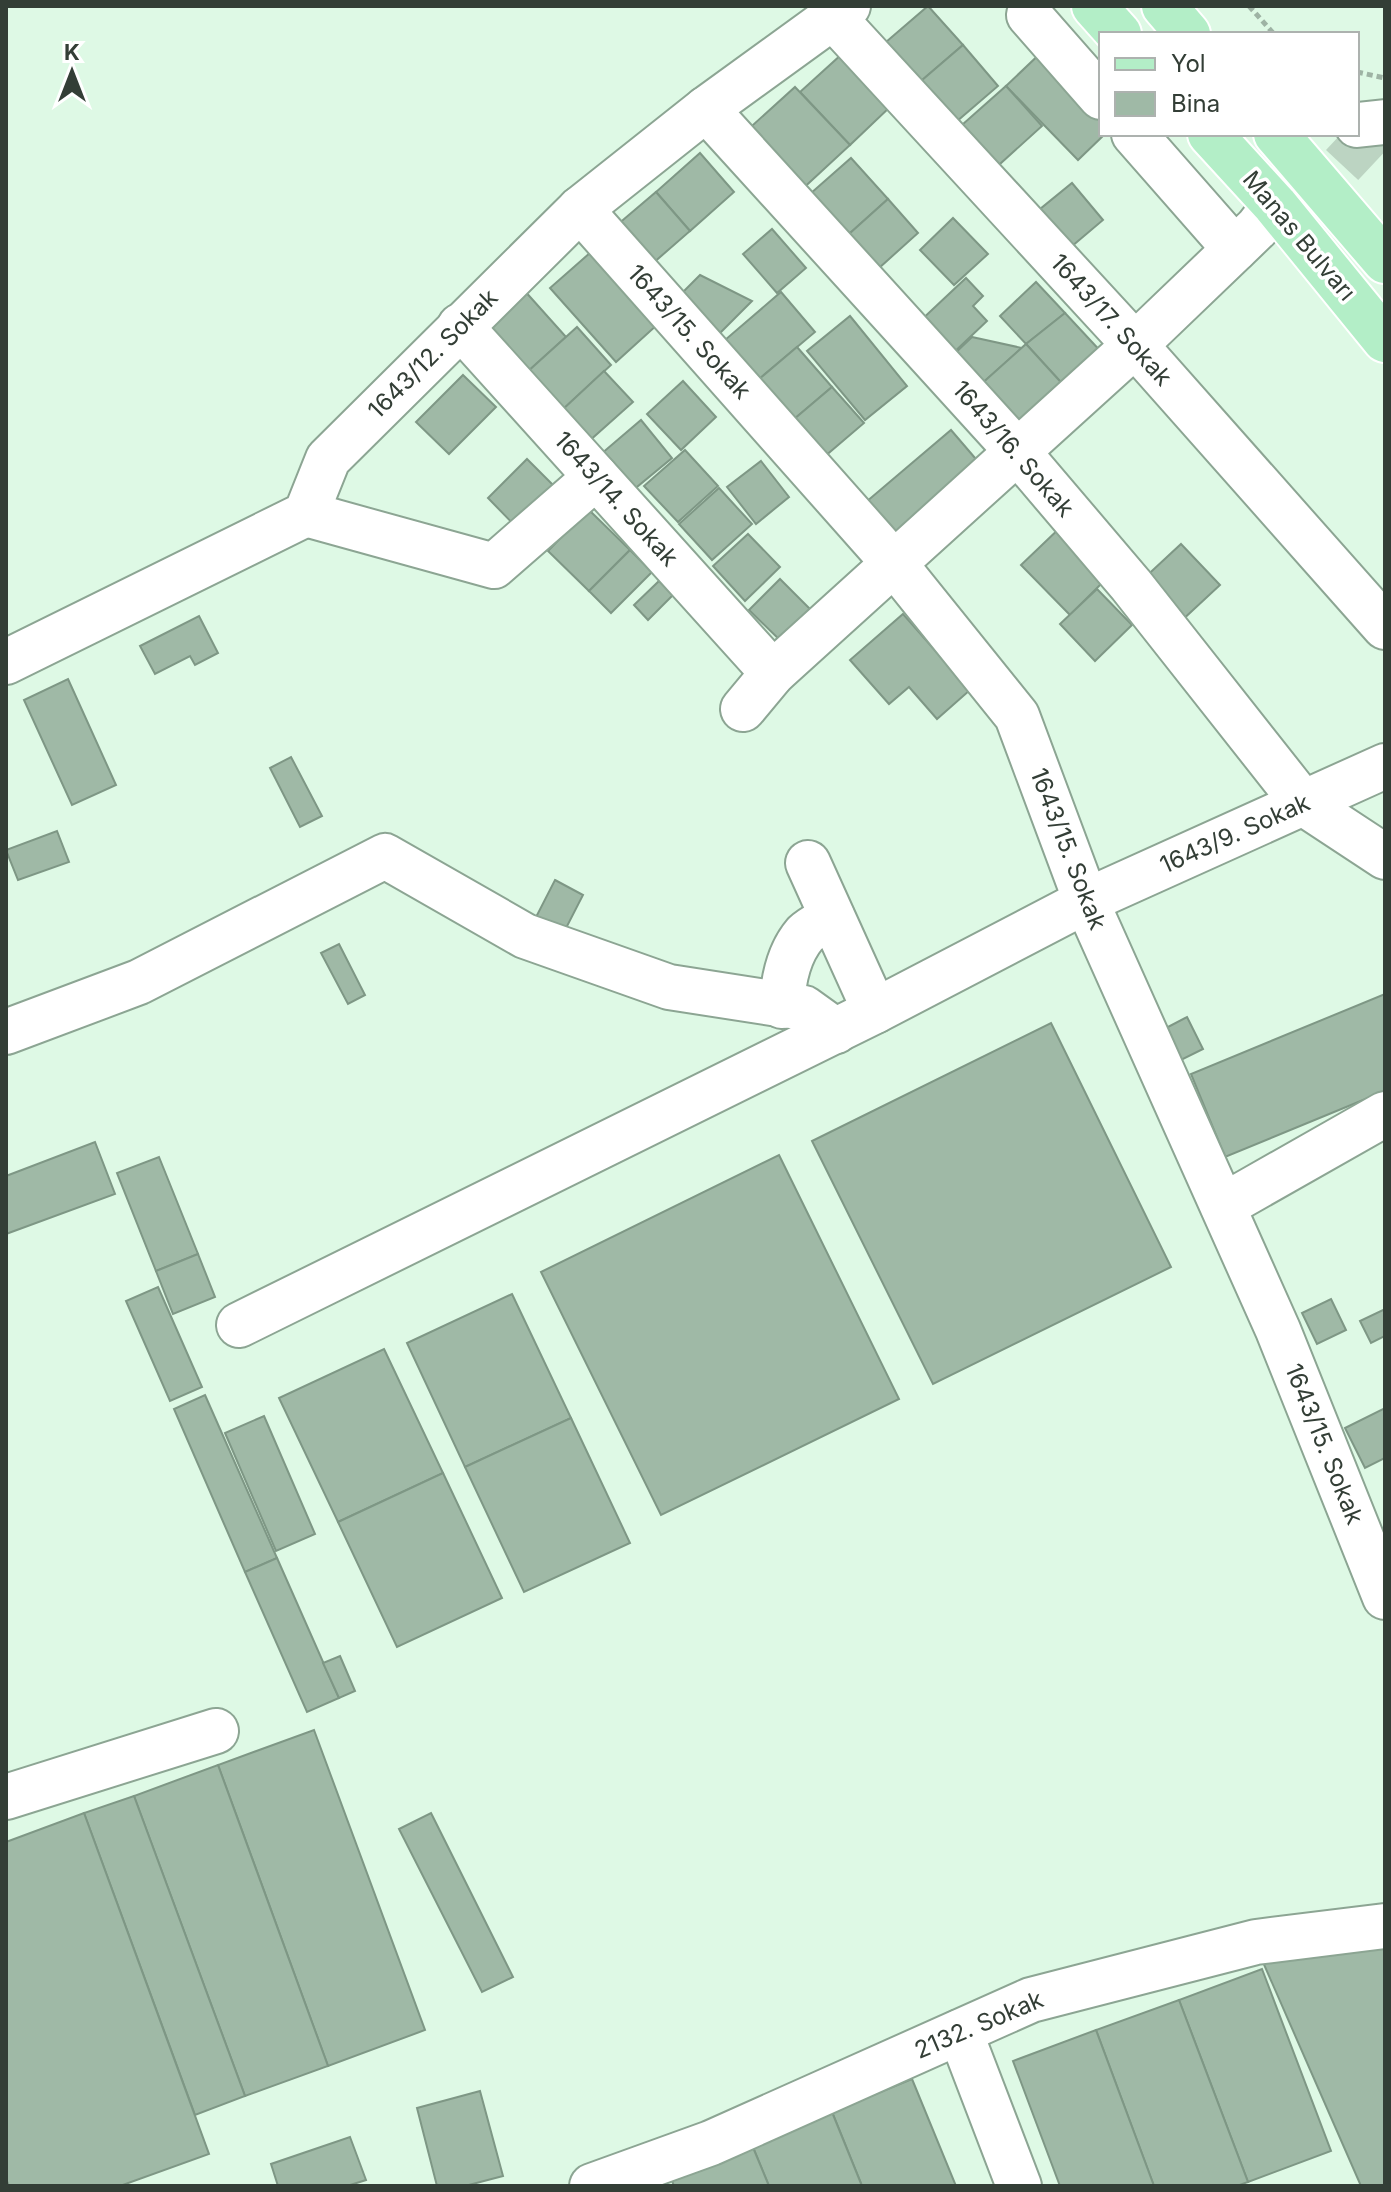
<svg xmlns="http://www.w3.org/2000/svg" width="1391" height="2192" viewBox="0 0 1391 2192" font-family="Inter,sans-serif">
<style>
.building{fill:#9fb9a6;stroke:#7e9785;stroke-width:2}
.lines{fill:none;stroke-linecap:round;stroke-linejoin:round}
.minor-tunnel{stroke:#bcd4c2;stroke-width:44;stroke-dasharray:44 22;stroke-linecap:butt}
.minor-casing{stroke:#8ca593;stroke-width:48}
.major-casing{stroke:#fff;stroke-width:48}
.path{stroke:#9eb3a4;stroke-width:5;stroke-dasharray:6 4;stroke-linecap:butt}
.minor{stroke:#fff;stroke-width:44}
.major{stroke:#b3eec7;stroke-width:44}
.labels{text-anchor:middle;stroke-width:7;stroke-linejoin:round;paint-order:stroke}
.street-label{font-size:24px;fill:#333e36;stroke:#fff}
</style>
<rect width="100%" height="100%" fill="#def9e5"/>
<g class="building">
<path d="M928,6l35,39 -49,42 -35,-39z"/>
<path d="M963,45l35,41 -49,42 -35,-41z"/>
<path d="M1046,48l55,56v30h4l-27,26 -72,-74z"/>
<path d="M842,54l49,52 -41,39 -50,-53z"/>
<path d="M1006,86l36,40 -52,47 -36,-41z"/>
<path d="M795,87l55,58 -52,48 -55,-59z"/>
<path d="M700,153l34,39 -44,39 -34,-39z"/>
<path d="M851,158l37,41 -49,44 -37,-42z"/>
<path d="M1072,183l31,37 -38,32 -31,-38z"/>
<path d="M656,192l34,39 -38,33 -35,-39z"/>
<path d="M888,199l30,34 -49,44 -30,-34z"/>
<path d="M953,218l35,36 -34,31 -34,-35z"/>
<path d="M772,229l34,39 -29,25 -34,-39z"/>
<path d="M591,252l67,72 -42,38 -66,-74z"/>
<path d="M700,275l52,26 -33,33 -39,-39z"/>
<path d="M966,278l17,18 -10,10 14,15 -38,36 -31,-34z"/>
<path d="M1036,282l29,31 -39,31 -26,-28z"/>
<path d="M523,289l43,48 -41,37 -43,-48z"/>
<path d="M781,292l34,40 -57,48 -33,-40z"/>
<path d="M1065,313l40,43 -37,34 -42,-46z"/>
<path d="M850,316l57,70 -42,34 -58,-69z"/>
<path d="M577,327l34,38 -51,47 -35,-38z"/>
<path d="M972,337l50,11 -44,39 -27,-30z"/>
<path d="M1026,344l42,46 -47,43 -43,-46z"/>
<path d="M797,347l35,40 -39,33 -35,-40z"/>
<path d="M604,371l29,31 -45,40 -28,-30z"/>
<path d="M463,375l33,32 -47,47 -33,-32z"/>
<path d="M683,381l33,36 -35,33 -34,-36z"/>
<path d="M832,387l32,36 -40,34 -31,-37z"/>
<path d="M641,420l31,38 -40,33 -31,-37z"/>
<path d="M951,430l36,42 -84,72 -37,-42z"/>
<path d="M685,450l33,36 -40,36 -34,-36z"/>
<path d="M527,459l34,34 -40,39 -33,-34z"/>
<path d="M761,461l28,36 -33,27 -29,-37z"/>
<path d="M719,488l33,36 -40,36 -33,-36z"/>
<path d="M588,509l42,41 -41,41 -41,-40z"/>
<path d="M1064,524l48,49 -42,42 -49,-50z"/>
<path d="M748,534l32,33 -35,34 -32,-35z"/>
<path d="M1181,544l39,41 -41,38 -39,-41z"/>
<path d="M630,550l22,22 -41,41 -22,-22z"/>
<path d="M780,579l36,36 -30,31 -37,-36z"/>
<path d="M659,581l14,14 -25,25 -14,-15z"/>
<path d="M1097,589l35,36 -37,36 -35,-37z"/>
<path d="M903,614l67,76 -33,29 -28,-32 -20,17 -39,-44z"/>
<path d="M199,616l19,37 -23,12 -5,-9 -35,18 -15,-28z"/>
<path d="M68,679l48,106 -44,20 -48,-105z"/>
<path d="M291,757l31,59 -22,11 -30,-59z"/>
<path d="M57,831l12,31 -51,18 -12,-30z"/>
<path d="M555,880l28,15 -21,41 -28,-15z"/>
<path d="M339,944l26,51 -17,9 -27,-51z"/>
<path d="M1385,994v97l-160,66 -34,-83z"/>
<path d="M1187,1017l16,32 -22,11 -15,-32z"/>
<path d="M1051,1023l120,244 -238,117 -121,-243z"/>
<path d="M95,1142l20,52 -109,40v-58z"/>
<path d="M779,1155l120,244 -238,116 -120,-243z"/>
<path d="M159,1157l39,97 -42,17 -39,-98z"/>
<path d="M198,1254l17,43 -42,17 -17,-43z"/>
<path d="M158,1287l44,100 -32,14 -44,-100z"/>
<path d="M512,1294l59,124 -106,49 -58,-124z"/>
<path d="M1331,1299l15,31 -29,14 -15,-31z"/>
<path d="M1385,1309v27l-14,7 -11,-22z"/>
<path d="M384,1349l59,124 -105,49 -59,-124z"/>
<path d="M205,1395l72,163 -32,14 -71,-163z"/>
<path d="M1385,1408v50l-20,10 -20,-40z"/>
<path d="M264,1416l51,118 -39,17 -51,-118z"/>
<path d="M571,1418l59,125 -106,49 -59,-125z"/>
<path d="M443,1473l59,125 -105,49 -59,-125z"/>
<path d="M277,1558l62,140 -32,14 -62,-140z"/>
<path d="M340,1656l15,35 -16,7 -16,-35z"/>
<path d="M314,1730l111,300 -97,36 -110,-301z"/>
<path d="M218,1765l110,301 -83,30 -111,-300z"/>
<path d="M134,1796l111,300 -50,19 -111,-302z"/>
<path d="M84,1813l125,341 -89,32h-111l-3,-7v-337z"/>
<path d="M431,1813l82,164 -31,15 -83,-163z"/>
<path d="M1385,1940v246h-24l-102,-233z"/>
<path d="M1262,1969l69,182 -83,31 -69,-182z"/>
<path d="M1179,2000l69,182 -11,4h-83l-58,-156z"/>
<path d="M1096,2030l58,156h-94l-47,-125z"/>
<path d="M912,2079l44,107h-94l-30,-74z"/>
<path d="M480,2091l23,85 -38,10h-28l-20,-78z"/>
<path d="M832,2112l30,74h-93l-17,-41z"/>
<path d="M350,2137l16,43 -19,6h-69l-7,-22z"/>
<path d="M752,2145l17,41h-95l-3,-8z"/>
</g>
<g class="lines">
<path class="minor-tunnel" d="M1341,134l44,41"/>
<g class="minor-casing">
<g id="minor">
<path d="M1029,15l72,82"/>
<path d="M833,17l302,328 250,282"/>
<path d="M706,109l311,342 114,134 172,218 82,54"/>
<path d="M1357,125l28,-3"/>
<path d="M1134,134l101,115"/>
<path d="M580,209l313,353 124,154 69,185 192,429 107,267"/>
<path d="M460,326l313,347"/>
<path d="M306,514l188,52 102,-89"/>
<path d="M6,662l300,-148 22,-55 252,-250 126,-100 142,-103"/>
<path d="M743,709l30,-36 362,-328 122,-117 18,-23"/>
<path d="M808,863l67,148"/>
<path d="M782,1006c1,-25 6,-52 23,-72 7,-7 19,-12 27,-17"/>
<path d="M6,1032l133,-50 246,-126 140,80 144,51 135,21 32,23"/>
<path d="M1223,1206l162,-92"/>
<path d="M239,1325l636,-314 211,-110 299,-135"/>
<path d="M6,1797l210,-66"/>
<path d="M960,2032l59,154"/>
<path d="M592,2186l119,-43 320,-143 225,-58 129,-16"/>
</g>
</g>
<g class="major-casing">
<g id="major">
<path d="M1094,6l25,28"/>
<path d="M1164,6l24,28"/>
<path d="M1210,134l65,71 110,135"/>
<path d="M1276,134l109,127"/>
</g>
</g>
<g class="path">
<path d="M1249,6l25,28"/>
<path d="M1357,72l28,6"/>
</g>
<use href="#minor" class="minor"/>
<use href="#major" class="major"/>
</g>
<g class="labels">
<g class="street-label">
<text transform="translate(1299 236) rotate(50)" y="8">Manas Bulvarı</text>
<text transform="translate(1111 320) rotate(48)" y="8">1643/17. Sokak</text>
<text transform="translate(689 332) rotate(48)" y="8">1643/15. Sokak</text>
<text transform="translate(433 354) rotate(-45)" y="8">1643/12. Sokak</text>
<text transform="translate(1013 449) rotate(49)" y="8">1643/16. Sokak</text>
<text transform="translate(616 499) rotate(48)" y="8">1643/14. Sokak</text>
<text transform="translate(1235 834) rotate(-24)" y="8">1643/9. Sokak</text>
<text transform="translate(1068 849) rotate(69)" y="8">1643/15. Sokak</text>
<text transform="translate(1324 1444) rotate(68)" y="8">1643/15. Sokak</text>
<text transform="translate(979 2025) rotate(-23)" y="8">2132. Sokak</text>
</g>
</g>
<rect width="1391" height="2192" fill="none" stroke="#333e36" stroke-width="16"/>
<rect x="1099" y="32" width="260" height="104" fill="#ffffff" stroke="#adb2af" stroke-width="2"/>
<rect x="1115" y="58" width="40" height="12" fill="#b3eec7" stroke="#adb2af" stroke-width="2"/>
<text x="1171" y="72" font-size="24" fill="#333e36">Yol</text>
<rect x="1115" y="92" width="40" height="24" fill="#9fb9a6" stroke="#adb2af" stroke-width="2"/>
<text x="1171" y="112" font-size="24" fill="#333e36">Bina</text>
<g transform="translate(72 72)" stroke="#ffffff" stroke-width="6" paint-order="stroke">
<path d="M0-6L14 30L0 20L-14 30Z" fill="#333e36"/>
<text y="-12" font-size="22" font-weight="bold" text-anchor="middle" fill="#333e36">K</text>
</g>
</svg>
